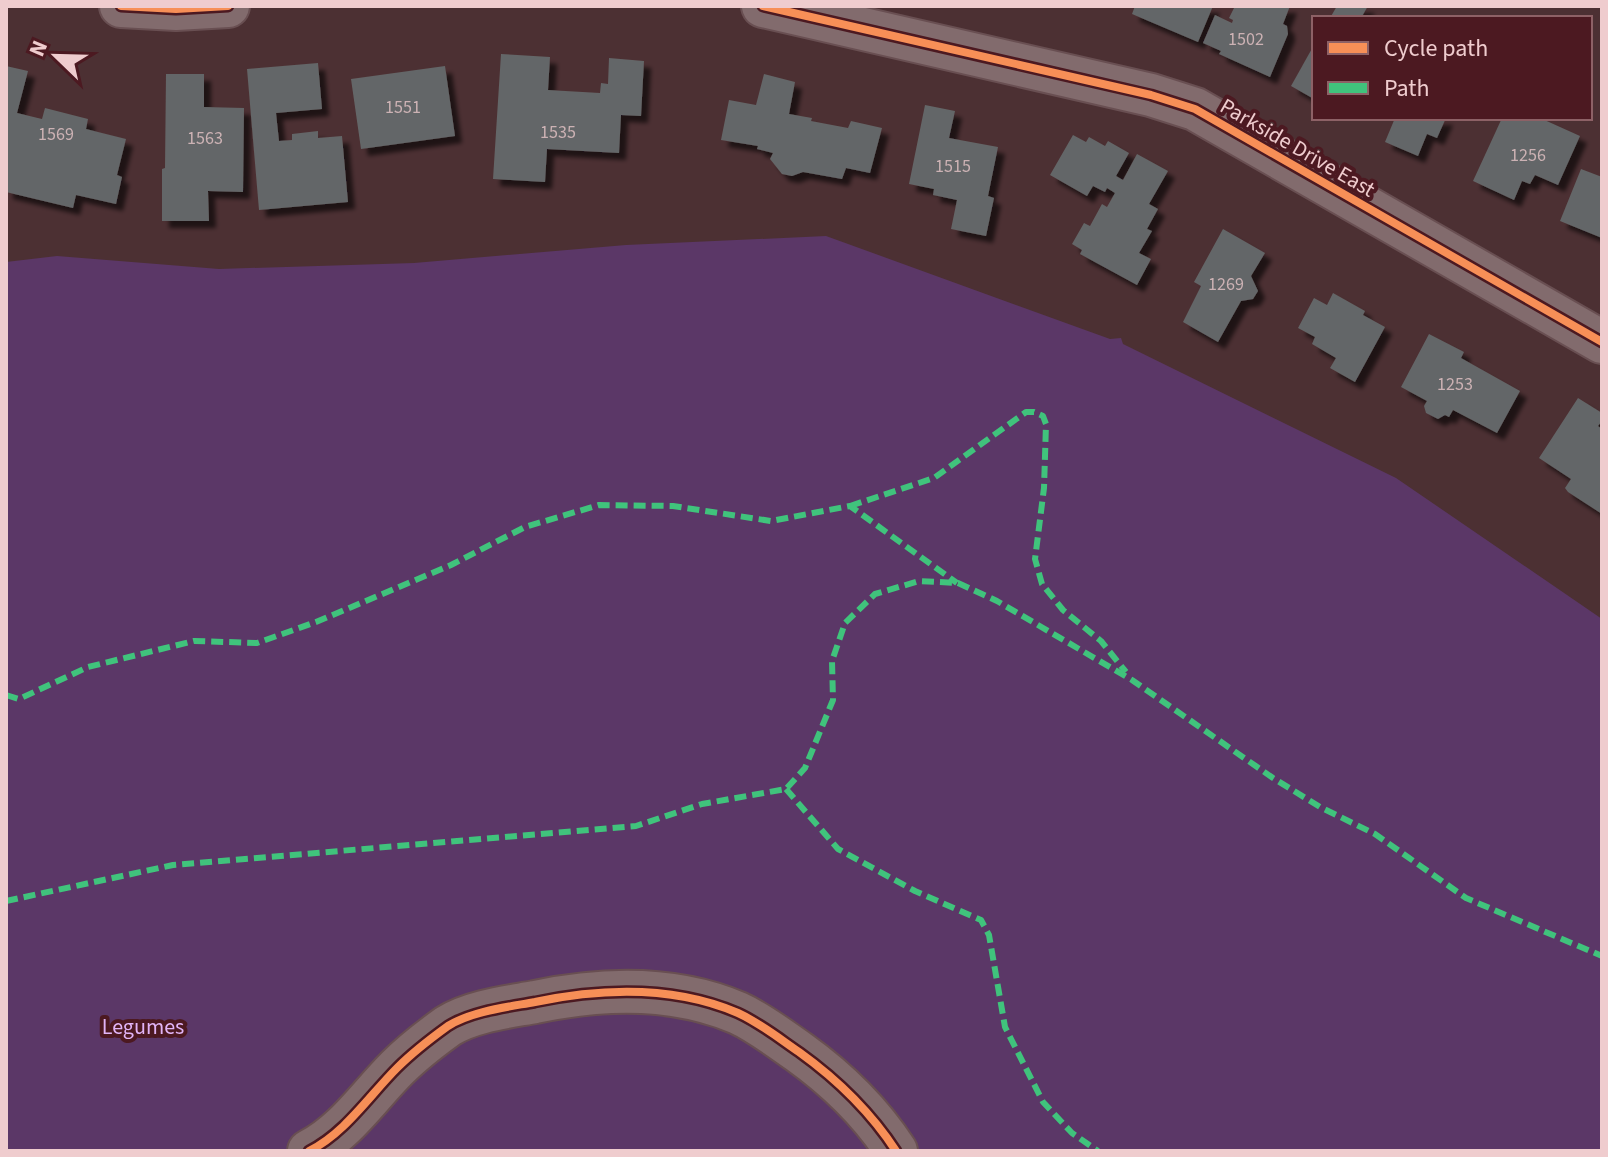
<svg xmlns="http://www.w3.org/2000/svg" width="1608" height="1157" viewBox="0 0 1608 1157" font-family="'Source Sans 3',sans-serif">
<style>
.green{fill:#5b3767}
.building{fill:#646667;filter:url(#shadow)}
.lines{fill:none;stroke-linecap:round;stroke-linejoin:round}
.street-casing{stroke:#694f52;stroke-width:46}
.street{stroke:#826b6d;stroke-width:42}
.quiet{stroke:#40c37c;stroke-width:6;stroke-dasharray:12 6;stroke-linecap:butt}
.cycleway-casing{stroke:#4c1921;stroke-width:13}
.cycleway{stroke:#f78f57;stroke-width:8}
.labels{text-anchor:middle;stroke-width:8;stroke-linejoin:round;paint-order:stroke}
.number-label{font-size:18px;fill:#ccb2b4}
.street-label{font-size:22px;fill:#efccce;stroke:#4c1921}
.park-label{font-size:22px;fill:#e1b4f7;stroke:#4c1921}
</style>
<defs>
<filter id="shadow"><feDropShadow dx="7" dy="7" stdDeviation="2" flood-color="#0009"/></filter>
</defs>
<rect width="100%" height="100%" fill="#4c3033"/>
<path class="green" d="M826,236l284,103 11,-1 2,6 273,134 206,141v532h-1596v-889l51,-6 162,13 195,-6 212,-18z"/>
<g class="building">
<path d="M1135,6h78l-15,36 -66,-28z"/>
<path d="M1235,6h55l-7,18 4,2 1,8 -18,43 -51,-23 2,-3 -18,-8 12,-28 17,8 1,-3 -4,-2z"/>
<path d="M1337,6h31l-7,12h-31z"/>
<path d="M1314,45v54l-23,-13z"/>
<path d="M501,54l49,3 -2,33 52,3 1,-10 7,1 1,-26 35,3 -3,55 -20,-1 -2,38 -72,-4 -2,33 -52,-3z"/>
<path d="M318,63l4,46 -46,4 3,28 13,-1v-6l26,-3v7l24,-2 6,66 -89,8 -12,-141z"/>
<path d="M6,66l22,5 -11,42 25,6 3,-11 43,11 -2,10 40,10 -9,36 5,2 -6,27 -40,-9 -3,13 -67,-16z"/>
<path d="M445,66l10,70 -94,13 -10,-70z"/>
<path d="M166,74h38v33l40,1 -1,84 -35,-1 1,30h-47v-52l3,-1z"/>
<path d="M764,74l31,8 -6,32 23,4 -1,3 37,7 3,-7 31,7 -12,45 -24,-5 -4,11 -39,-7 -11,4 -10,-2 -12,-15 3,-6 -16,-4 1,-3 -37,-6 8,-40 27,5z"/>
<path d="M925,105l30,6 -6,27 49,9 -10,49 6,2 -8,38 -35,-7 6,-29 -24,-5 1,-6 -25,-5z"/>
<path d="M1395,118h51l-9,20 -10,-4 -9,22 -33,-14z"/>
<path d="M1502,118h38l40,18 -22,49 -23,-10 -5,9 -8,-3 -8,19 -41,-19z"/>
<path d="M1073,135l13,7 3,-5 16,9 3,-5 21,12 -13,23 7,4 14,-26 31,17 -19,33 9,5 -11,20 5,2 -13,22 12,6 -14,26 -57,-31 2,-4 -10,-6 12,-21 6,3 12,-22 5,3 8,-14 -8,-5 -2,4 -12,-6 -6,10 -37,-21z"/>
<path d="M1581,169l21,8v61l-42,-17z"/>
<path d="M1223,229l42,24 -14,23 7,15 -5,8 -12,2 -23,41 -35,-20 18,-36 -7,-4z"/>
<path d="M1333,293l32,18 -2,4 22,12 -30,55 -25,-14 6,-10 -24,-14 3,-7 -17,-9 16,-30 13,7z"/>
<path d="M1429,334l35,18 -3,6 59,33 -23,42 -44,-23 -4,7 -4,-2 -7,4 -12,-6 -2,-7 3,-5 -26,-14z"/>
<path d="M1578,398l24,15v8l-4,5 4,3v85l-34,-22 -3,-4 6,-9 -32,-21z"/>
</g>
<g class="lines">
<g class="street-casing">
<g id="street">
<path d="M121,6l55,3 52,-3"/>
<path d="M763,6l388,89 44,14 407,233"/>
<path d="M309,1151c36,-18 60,-55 88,-83 15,-15 33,-29 51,-42 24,-15 60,-19 87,-24 67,-14 140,-16 203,11 22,10 42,26 61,39 39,28 71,59 97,99"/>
</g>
</g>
<use href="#street" class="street"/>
<g class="quiet">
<path d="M850,506l84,-28 92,-66h8l9,4 3,8 -2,64 -9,71 7,25 21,26 38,31 25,31"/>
<path d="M6,695l13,4 69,-32 106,-26 63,2 59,-21 135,-57 74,-38 74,-22 74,1 98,15 79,-15 107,77"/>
<path d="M786,789l52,60 77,42 66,29 8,15 16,92 38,75 29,31 26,18"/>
<path d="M6,901l167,-36 463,-39 66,-22 84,-15 19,-21 28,-68 -1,-39 13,-38 30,-29 44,-13 39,2 39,18 135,79 141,98 47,29 55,27 91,64 136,58"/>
</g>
<g class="cycleway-casing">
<g id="cycleway">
<path d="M121,6l55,3 52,-3"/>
<path d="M763,6l388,89 44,14 407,233"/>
<path d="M309,1151c36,-18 60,-55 88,-83 15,-15 33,-29 51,-42 24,-15 60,-19 87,-24 67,-14 140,-16 203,11 22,10 42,26 61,39 39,28 71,59 97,99"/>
</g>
</g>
<use href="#cycleway" class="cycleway"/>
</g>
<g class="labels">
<g class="number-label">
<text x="1246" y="45">1502</text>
<text x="403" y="113">1551</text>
<text x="558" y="138">1535</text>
<text x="56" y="140">1569</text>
<text x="205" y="144">1563</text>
<text x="1528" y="161">1256</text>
<text x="953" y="172">1515</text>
<text x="1226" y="290">1269</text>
<text x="1455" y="390">1253</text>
</g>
<g class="street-label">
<text transform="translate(1298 147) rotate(30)" y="8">Parkside Drive East</text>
</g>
<g class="park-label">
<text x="143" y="1034">Legumes</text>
</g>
</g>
<rect width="1608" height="1157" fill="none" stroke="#efccce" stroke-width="16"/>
<rect x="1312" y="16" width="280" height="104" fill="#4c1921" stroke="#8d6166" stroke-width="2"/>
<rect x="1328" y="42" width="40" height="12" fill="#f78f57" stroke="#8d6166" stroke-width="2"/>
<text x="1384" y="56" font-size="24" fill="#efccce">Cycle path</text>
<rect x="1328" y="82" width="40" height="12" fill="#40c37c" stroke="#8d6166" stroke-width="2"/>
<text x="1384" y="96" font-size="24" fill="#efccce">Path</text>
<g transform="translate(56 56) rotate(293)" stroke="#4c1921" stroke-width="6" paint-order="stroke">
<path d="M0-6L14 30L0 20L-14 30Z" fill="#efccce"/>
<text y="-12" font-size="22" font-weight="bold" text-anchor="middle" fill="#efccce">N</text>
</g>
</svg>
